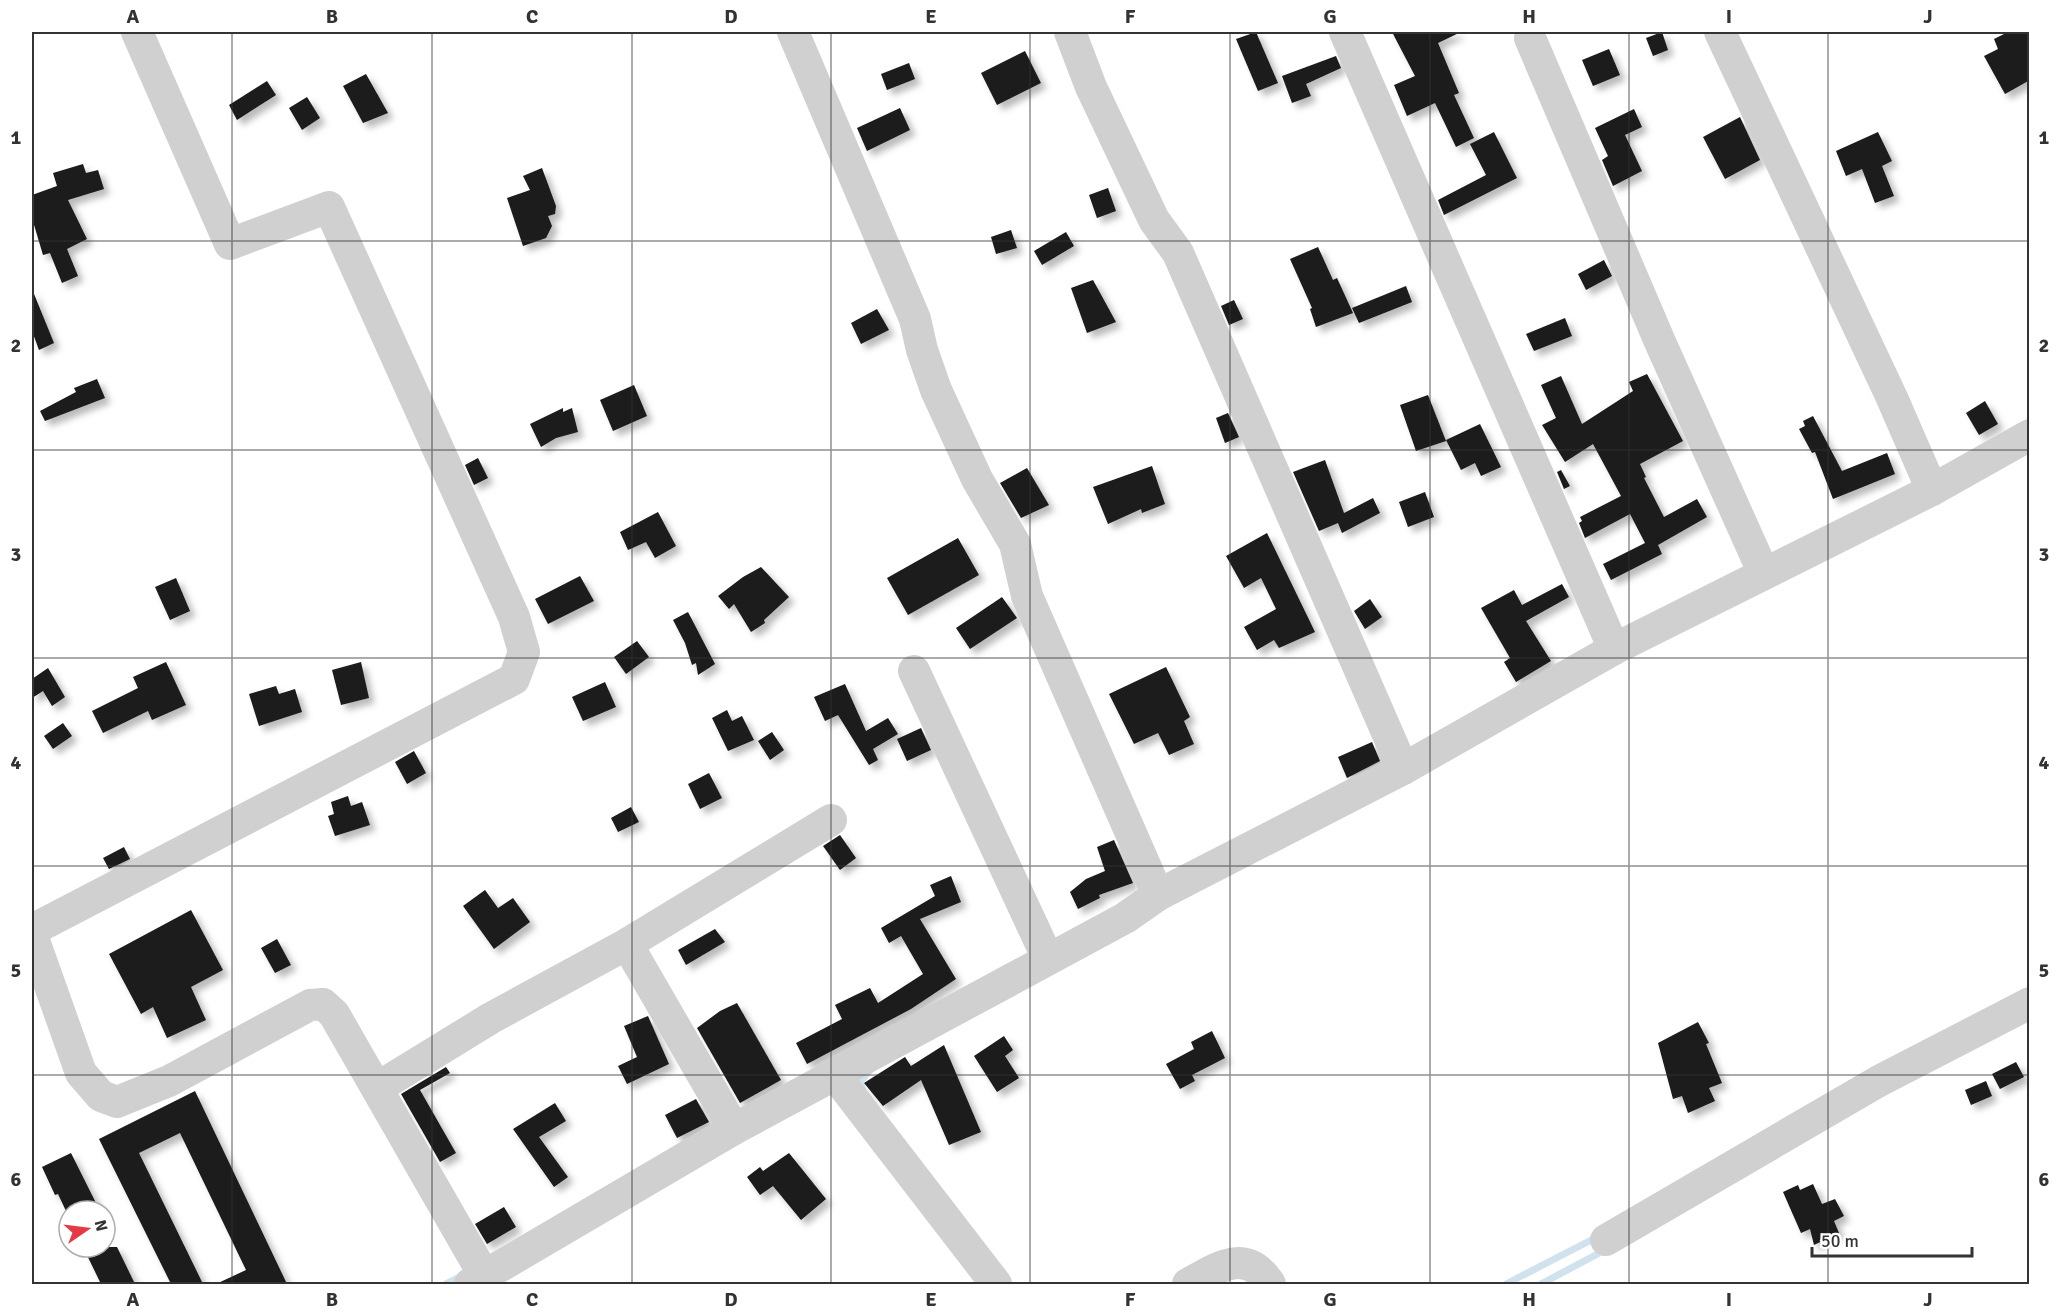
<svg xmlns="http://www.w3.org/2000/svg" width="2061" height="1316" viewBox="0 0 2061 1316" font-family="Signika,sans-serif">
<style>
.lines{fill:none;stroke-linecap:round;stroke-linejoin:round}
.stream{stroke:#cfe2ee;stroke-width:7}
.building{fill:#1a1a1a;filter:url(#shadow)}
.minor{stroke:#d0d0d0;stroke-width:32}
.grid{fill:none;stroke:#333;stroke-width:1.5;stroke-opacity:0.55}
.neatline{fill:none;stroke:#333;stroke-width:2}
.grid-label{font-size:20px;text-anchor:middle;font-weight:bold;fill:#333}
</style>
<defs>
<filter id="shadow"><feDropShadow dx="5.5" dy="5.5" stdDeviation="3" flood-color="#0004"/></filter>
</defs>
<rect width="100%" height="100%" fill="#fff"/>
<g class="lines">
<g class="stream">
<path d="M863,1090l-3,-8 11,-13"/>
<path d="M446,1284l16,-8"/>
<path d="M1506,1284l91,-47"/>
<path d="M1541,1284l64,-34"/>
</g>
</g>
<g class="building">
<path d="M1256,32l22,51 -20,8 -22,-52z"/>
<path d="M1392,32h69l-23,11 21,50 -5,2 20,43 -18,9 -21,-44 -28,13 -13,-31 21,-9z"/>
<path d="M1662,32l6,18 -15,6 -7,-18z"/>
<path d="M2008,32h22v48l-25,14 -21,-38 14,-7 -4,-10z"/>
<path d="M1609,49l11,26 -27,11 -11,-26z"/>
<path d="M1025,51l16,32 -44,22 -16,-32z"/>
<path d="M1336,56l5,12 -35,16 5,12 -19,7 -10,-27z"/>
<path d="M909,63l6,16 -28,11 -6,-16z"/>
<path d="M366,74l22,39 -25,10 -20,-37z"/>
<path d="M267,81l9,14 -39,25 -8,-15z"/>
<path d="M307,97l13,21 -18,12 -13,-22z"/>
<path d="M900,108l10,22 -43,21 -10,-23z"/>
<path d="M1634,109l8,18 -17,8 17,36 -29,15 -11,-26 6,-4 -13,-28z"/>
<path d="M1740,117l20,43 -35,19 -22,-42z"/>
<path d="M1494,132l23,46 -73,37 -6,-15 48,-25 -16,-31z"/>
<path d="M1878,132l14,29 -10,5 12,30 -19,7 -13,-34 -16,7 -10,-25z"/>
<path d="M83,164l3,9 12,-3 6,19 -36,11 19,39 -20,10 11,27 -16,7 -12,-30 -7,2 -11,-37v-23l25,-9 -4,-13z"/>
<path d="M542,168l14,38 -1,8 -7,2 4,10 -6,12 -23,8 -16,-48 23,-8 -7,-14z"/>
<path d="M1108,188l8,23 -19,7 -8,-23z"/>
<path d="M1011,230l6,18 -21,6 -5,-17z"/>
<path d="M1066,232l8,14 -32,19 -8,-14z"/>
<path d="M1318,247l15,33 4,-2 16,35 -37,14 -6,-18 2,-1 -22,-49z"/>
<path d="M1604,260l8,16 -26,14 -8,-16z"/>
<path d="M1093,280l23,42 -29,11 -16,-45z"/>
<path d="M1406,286l6,16 -53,21 -7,-15z"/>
<path d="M32,289l22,54 -15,7 -7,-19z"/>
<path d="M1234,300l9,19 -14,6 -8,-19z"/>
<path d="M877,309l12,21 -28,14 -10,-21z"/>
<path d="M1565,318l7,18 -38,15 -8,-17z"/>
<path d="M1647,374l36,67 -43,23 6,13 -2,1 20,39 33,-18 10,18 -49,28 4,9 -51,26 -8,-16 42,-21 -15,-29 -45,24 -6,-15 3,-2 -2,-4 41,-21 -28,-52 -28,18 -23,-37 14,-7 -15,-33 20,-9 21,48 51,-33 -4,-9z"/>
<path d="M97,379l8,19 -60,23 -5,-10 36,-19 -2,-4z"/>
<path d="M634,385l13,31 -34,15 -13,-31z"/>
<path d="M1428,395l18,46 -30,10 -16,-46z"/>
<path d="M1985,401l13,23 -19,11 -13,-22z"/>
<path d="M563,408v4l9,-4 6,24 -22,6 -15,9 -11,-23z"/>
<path d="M1228,413l11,24 -14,6 -9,-25z"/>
<path d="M1813,416l29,55 45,-18 8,21 -62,25 -18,-47 -3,1 -13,-24 6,-3 -2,-5z"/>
<path d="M1480,424l21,43 -20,9 -6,-13 -14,7 -15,-30z"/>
<path d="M478,458l10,20 -14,7 -9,-20z"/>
<path d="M1325,460l19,53 29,-15 7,15 -38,20 -4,-10 -19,8 -26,-59z"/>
<path d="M1152,466l13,38 -23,9 -1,-4 -33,15 -15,-37z"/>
<path d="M1027,468l22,37 -28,13 -21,-35z"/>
<path d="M1561,470l9,16 -6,3 -7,-17z"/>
<path d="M1425,492l9,25 -26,10 -9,-25z"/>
<path d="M658,512l18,34 -21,12 -9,-16 -18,8 -8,-18z"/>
<path d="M1267,533l48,99 -36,16 -5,-8 -17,10 -13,-23 32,-18 -15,-31 -17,10 -18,-32z"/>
<path d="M958,538l21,37 -71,40 -21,-37z"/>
<path d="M761,567l28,30 -25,23 1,3 -14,9 -17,-28 -5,5 -11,-13 25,-19z"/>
<path d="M580,576l14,25 -46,23 -13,-25z"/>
<path d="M176,578l14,33 -20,9 -15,-33z"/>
<path d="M1562,584l7,13 -43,24 25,40 -35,21 -12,-20 6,-4 -29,-50 33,-18 8,15z"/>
<path d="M1002,597l15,21 -47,31 -14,-21z"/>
<path d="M1370,599l12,18 -17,12 -11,-18z"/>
<path d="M688,612l27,52 -17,11 -2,-12 -4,2 -7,-22 -12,-23z"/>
<path d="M637,641l12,16 -23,17 -12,-17z"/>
<path d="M166,662l20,43 -34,15 -4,-9 -45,22 -11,-22 46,-23 -5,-11z"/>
<path d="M361,662l8,36 -28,7 -9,-35z"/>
<path d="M1166,667l24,50 -6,4 10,23 -25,11 -11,-22 -24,11 -25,-50z"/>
<path d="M48,668l17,29 -13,9 -9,-15 -11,7v-19z"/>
<path d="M605,682l11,25 -33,14 -11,-24z"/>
<path d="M845,684l21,47 22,-13 10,16 -25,15 5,11 -9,5 -31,-50 -13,6 -11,-24z"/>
<path d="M276,686l3,8 16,-5 7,23 -43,14 -10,-32z"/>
<path d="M727,710l5,11 10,-5 12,24 -26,11 -16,-33z"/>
<path d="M63,723l9,13 -19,13 -9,-13z"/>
<path d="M921,728l10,22 -24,11 -10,-22z"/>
<path d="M772,732l12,18 -14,10 -12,-19z"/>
<path d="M1372,742l8,19 -33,17 -9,-21z"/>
<path d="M414,751l12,22 -19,11 -12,-22z"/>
<path d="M709,773l13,25 -22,11 -12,-25z"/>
<path d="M348,796l3,10 11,-4 8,23 -35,11 -7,-20 6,-2 -3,-12z"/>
<path d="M631,807l8,15 -21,10 -7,-14z"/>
<path d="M840,835l16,23 -16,12 -17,-24z"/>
<path d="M1114,840l19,43 -34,12 1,3 -22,11 -8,-17 16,-13 19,-8 -8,-24z"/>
<path d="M124,847l6,12 -21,10 -6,-11z"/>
<path d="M951,876l10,26 -41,17 36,60 -45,30 -104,55 -11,-21 46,-24 -7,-14 35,-17 8,15 45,-29 -22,-38 -12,7 -8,-15 54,-32 -5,-11z"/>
<path d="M485,890l13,18 15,-10 17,24 -36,27 -31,-43z"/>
<path d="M191,910l32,60 -32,17 15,33 -39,18 -14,-31 -12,7 -32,-60z"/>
<path d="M715,929l10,13 -39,23 -8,-15z"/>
<path d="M277,939l14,26 -16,8 -14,-25z"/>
<path d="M737,1003l44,77 -41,23 -43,-75 23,-17z"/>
<path d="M648,1016l21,48 -42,20 -9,-18 19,-9 -13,-31z"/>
<path d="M1698,1022l11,21 -3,1 16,39 -13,5 6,13 -27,12 -6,-17 -9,3 -15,-56z"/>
<path d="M1212,1031l13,27 -33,17 3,6 -15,8 -14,-25 28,-15 -3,-7z"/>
<path d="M1004,1036l9,14 -8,6 14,22 -22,14 -23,-36z"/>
<path d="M944,1045l37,87 -32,13 -28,-65 -38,26 -19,-23 41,-26 6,9z"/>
<path d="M2016,1062l8,15 -24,12 -8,-15z"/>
<path d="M446,1067l4,6 -30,17 36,63 -16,9 -39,-68z"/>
<path d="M1986,1081l6,15 -21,9 -6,-15z"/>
<path d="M195,1091l92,193h-71l30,-14 -66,-137 -41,20 64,131h-32l-72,-145z"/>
<path d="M696,1099l13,23 -32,16 -12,-23z"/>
<path d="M555,1103l11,18 -27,16 29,40 -14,10 -41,-58z"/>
<path d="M71,1153l29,58h-34l-8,-17 -3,1 -13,-28z"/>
<path d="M789,1153l37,46 -25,21 -28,-34 -13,9 -13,-18 13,-10 3,4z"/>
<path d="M1813,1184l9,20 13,-5 9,17 -10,5 5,12 -25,12 -4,-16 -9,4 -18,-41 15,-7 2,5z"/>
<path d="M504,1207l12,20 -29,17 -12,-20z"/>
<path d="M83,1247h34l18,37h-34z"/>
</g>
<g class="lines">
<g class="minor">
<path d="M793,32l122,287 7,31 14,40 41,89 38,65 12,52 131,299"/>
<path d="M1070,32l21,55 63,133 24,33 225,516"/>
<path d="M1345,32l269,617"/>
<path d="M1720,32l172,366 40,92"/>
<path d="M1530,38l130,304 104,232"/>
<path d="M914,671l134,288"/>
<path d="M32,930l482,-251 10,-27 -10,-35 -185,-410 -99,37 -93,-212"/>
<path d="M32,935l49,138 20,23 16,6 52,-21 141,-76 13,-1 11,10 151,263"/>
<path d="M627,944l107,185"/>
<path d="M835,1075l161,209"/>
<path d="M377,1088l114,-70 136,-74 204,-124"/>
<path d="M1606,1240l273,-159 151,-78"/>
<path d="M470,1284l264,-155 391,-211 33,-23 245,-126 211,-120 318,-159 98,-55"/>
<path d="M1188,1284c30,-17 58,-37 82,0"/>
</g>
</g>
<path class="grid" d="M232,32v1252M432,32v1252M632,32v1252M831,32v1252M1030,32v1252M1230,32v1252M1430,32v1252M1629,32v1252M1828,32v1252M32,241h1998M32,450h1998M32,658h1998M32,866h1998M32,1075h1998"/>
<rect width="2061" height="1316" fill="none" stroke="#ffffff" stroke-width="66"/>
<g transform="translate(87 1229) rotate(76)"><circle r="28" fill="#ffffff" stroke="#adadad" stroke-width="1.5"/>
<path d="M0-4.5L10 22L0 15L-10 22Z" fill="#e63946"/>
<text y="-9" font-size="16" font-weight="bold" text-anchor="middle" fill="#333333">N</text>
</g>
<path d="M1812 1247v9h160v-9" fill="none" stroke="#333333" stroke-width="3"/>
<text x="1821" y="1247" font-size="18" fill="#333333" stroke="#ffffff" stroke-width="4.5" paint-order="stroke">50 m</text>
<rect x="33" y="33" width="1995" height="1250" class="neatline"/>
<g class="grid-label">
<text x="133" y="23">A</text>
<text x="332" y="23">B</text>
<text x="532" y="23">C</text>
<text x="731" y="23">D</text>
<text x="931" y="23">E</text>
<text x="1130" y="23">F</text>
<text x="1330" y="23">G</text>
<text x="1529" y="23">H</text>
<text x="1729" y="23">I</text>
<text x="1928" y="23">J</text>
<text x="16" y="144">1</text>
<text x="2044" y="144">1</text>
<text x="16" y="352">2</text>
<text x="2044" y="352">2</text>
<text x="16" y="561">3</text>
<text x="2044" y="561">3</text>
<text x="16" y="769">4</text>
<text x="2044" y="769">4</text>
<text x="16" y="977">5</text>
<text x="2044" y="977">5</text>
<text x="16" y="1186">6</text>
<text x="2044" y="1186">6</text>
<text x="133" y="1306">A</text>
<text x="332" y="1306">B</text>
<text x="532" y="1306">C</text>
<text x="731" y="1306">D</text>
<text x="931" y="1306">E</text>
<text x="1130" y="1306">F</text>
<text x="1330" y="1306">G</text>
<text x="1529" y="1306">H</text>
<text x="1729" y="1306">I</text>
<text x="1928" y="1306">J</text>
</g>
</svg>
